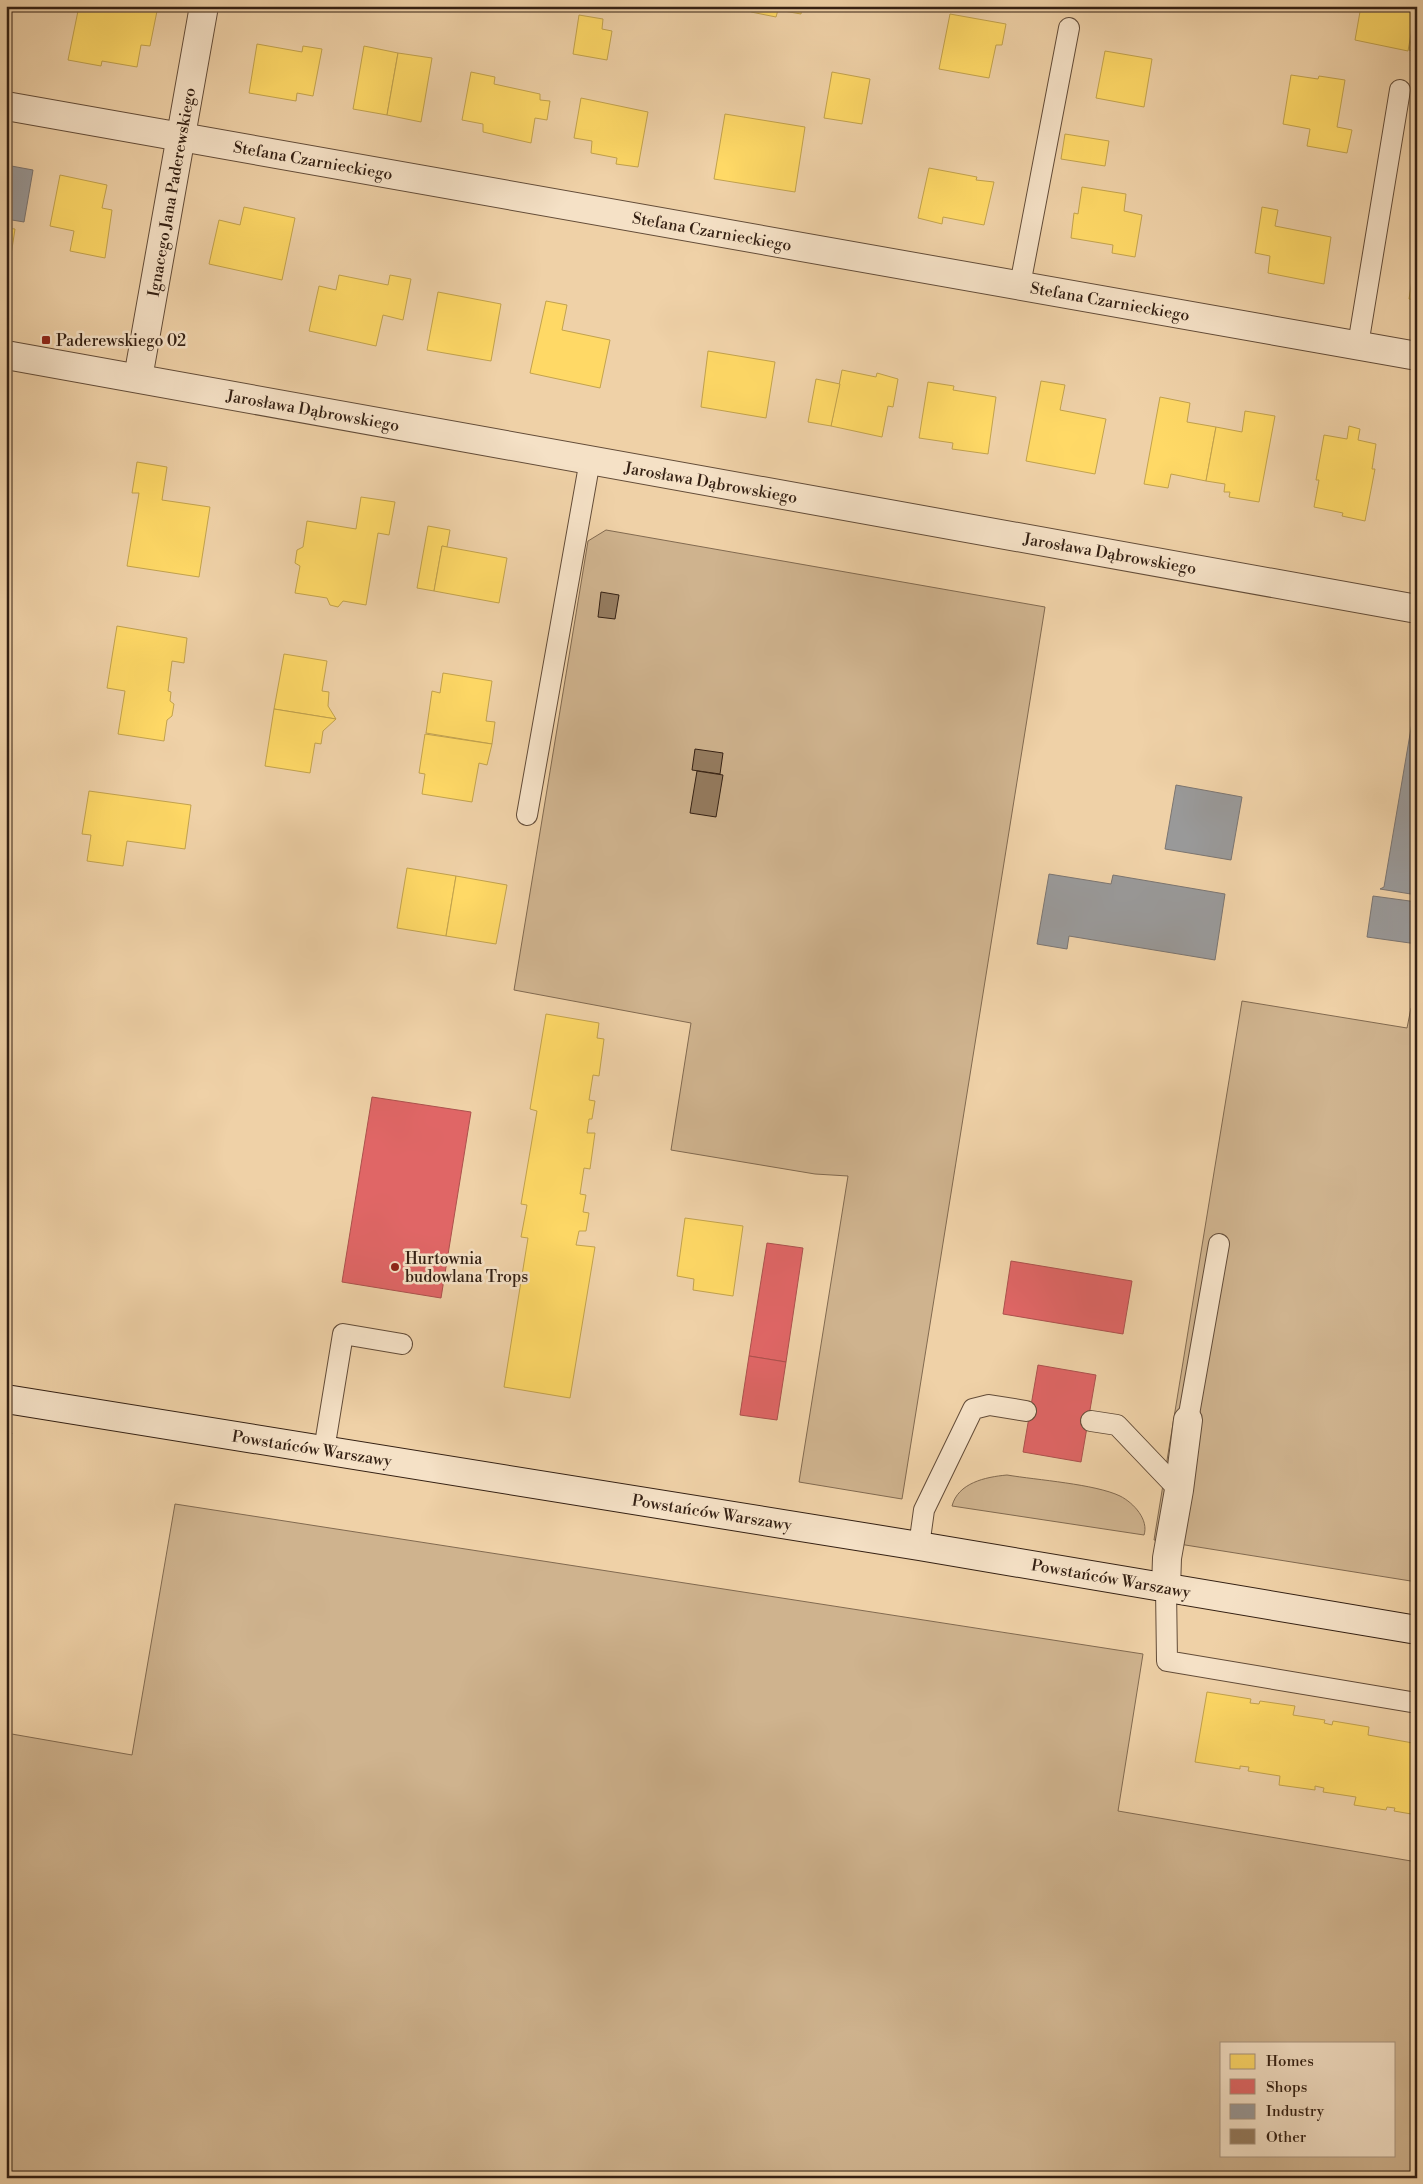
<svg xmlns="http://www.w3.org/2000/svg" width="1423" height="2184" viewBox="0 0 1423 2184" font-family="'Libre Bodoni',serif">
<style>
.green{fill:#cfb38e;stroke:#826a50;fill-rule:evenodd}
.homes{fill:#ffd966;stroke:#c2a24d}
.shops{fill:#e06666;stroke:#ac514d}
.industry{fill:#999;stroke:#7b7571}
.building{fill:#957c60;stroke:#342013}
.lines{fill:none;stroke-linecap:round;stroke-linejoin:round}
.service-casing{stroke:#634c38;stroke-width:22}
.minor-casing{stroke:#634c38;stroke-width:30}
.secondary-casing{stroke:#342013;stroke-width:30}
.path{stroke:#342013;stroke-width:3;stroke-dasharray:4 2.5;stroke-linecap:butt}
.service{stroke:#f5e1c6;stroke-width:20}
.minor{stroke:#f5e1c6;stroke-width:28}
.secondary{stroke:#f5e1c6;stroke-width:28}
.poi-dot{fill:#8f2418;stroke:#f5e1c6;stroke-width:2}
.labels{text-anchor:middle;stroke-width:5;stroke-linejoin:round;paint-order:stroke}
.street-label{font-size:16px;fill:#342013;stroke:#f5e1c6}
.poi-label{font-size:16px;fill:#342013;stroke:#f5e1c6;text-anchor:start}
</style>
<rect width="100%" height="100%" fill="#efd1a7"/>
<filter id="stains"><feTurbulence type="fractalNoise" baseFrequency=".004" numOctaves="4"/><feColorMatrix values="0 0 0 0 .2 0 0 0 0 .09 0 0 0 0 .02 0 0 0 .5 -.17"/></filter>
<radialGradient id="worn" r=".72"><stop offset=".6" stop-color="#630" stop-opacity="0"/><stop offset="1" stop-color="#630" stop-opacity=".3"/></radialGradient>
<g class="green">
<path d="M606,530l439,77 -143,892 -103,-17 49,-306 -33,-2 -144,-24 20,-127 -177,-33 74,-449z"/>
<path d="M1242,1001l165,27 4,-20h6v574l-263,-42z"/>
<path d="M1007,1475c30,5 88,9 113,21 14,7 29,24 24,39l-192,-29c6,-23 33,-29 55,-31z"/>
<path d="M175,1504l968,150 -25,157 299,51v316h-1411v-445l126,22zM1222,2043h172v112h-172z"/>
</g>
<g class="homes">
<path d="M79,6h79l-8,40 -9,-1 -4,22 -35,-6 -1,5 -33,-6z"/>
<path d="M752,6h50l-1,8 -23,-4 -2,7 -25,-5z"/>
<path d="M1361,6h55l-8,45 -53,-11z"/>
<path d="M1417,8v44l-8,-2z"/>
<path d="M950,14l56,10 -4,21h-6l-7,33 -50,-9z"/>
<path d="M579,15l24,4 -1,10 10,2 -5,29 -34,-6z"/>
<path d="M257,44l45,8 1,-6 19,3 -9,47 -16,-3 -1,8 -47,-8z"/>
<path d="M364,46l34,7 -11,62 -34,-6z"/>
<path d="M1105,51l47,8 -8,48 -48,-9z"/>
<path d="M398,53l34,5 -11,64 -34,-7z"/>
<path d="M471,72l24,5 -1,7 46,10v6l10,1 -3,19 -12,-2 -4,25 -48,-11v-8l-21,-4z"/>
<path d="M832,72l38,7 -8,45 -38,-6z"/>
<path d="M1291,75l27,4 1,-3 26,4 -8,47 15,3 -5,23 -40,-7 3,-17 -27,-5z"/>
<path d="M581,98l67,14 -10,55 -22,-3 1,-6 -26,-5 1,-12 -18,-3z"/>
<path d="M725,114l80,13 -10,65 -81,-13z"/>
<path d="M1065,134l44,7 -4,25 -44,-7z"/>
<path d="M929,168l48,9 -1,3 18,2 -10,43 -41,-8 -1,7 -24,-6z"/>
<path d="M60,175l47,10 -5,23 10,2 -7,48 -35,-7 4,-20 -24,-5z"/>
<path d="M1082,187l44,7 -2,17 18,4 -7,42 -23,-4 1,-8 -42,-7 3,-25 4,1z"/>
<path d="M244,207l51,11 -13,62 -73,-16 10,-44 21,5z"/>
<path d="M1262,207l16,3 -3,16 56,11 -7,47 -56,-11 2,-17 -15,-3z"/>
<path d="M6,228l9,1 -7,46 -2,-1z"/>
<path d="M1416,238h1v62l-8,-1 7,-46h-3z"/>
<path d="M339,275l49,10 2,-10 21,4 -8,41 -20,-5 -7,31 -67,-15 10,-45 17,4z"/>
<path d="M438,292l63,12 -10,57 -64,-11z"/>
<path d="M546,301l21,4 -5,25 48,10 -10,48 -70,-15z"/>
<path d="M708,351l67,11 -9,56 -65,-11z"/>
<path d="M842,370l34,7 1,-4 21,6 -5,28 -5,-1 -6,31 -51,-11z"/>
<path d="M816,379l24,5 -9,42 -23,-4z"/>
<path d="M1041,381l24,4 -5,25 46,9 -11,55 -69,-13z"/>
<path d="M928,382l26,4 -1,4 43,7 -8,57 -36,-5 1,-6 -34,-5z"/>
<path d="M1160,397l30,6 -3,19 29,5 -10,54 -35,-7 -3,14 -24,-4z"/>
<path d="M1245,411l30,5 -16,86 -30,-5 1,-5h-6l1,-8 -19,-3 10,-54 26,5z"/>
<path d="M1349,426l11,3 -2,11 18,4 -4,25h3l-10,52 -23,-5 1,-3 -29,-6 5,-27h-3l8,-45 23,4z"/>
<path d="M137,462l30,5 -5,33 48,7 -11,70 -72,-11 12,-73h-7z"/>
<path d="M361,497l34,5 -6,33 -11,-2 -12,72 -23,-4 -5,6 -8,-2 -3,-7 -32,-5 5,-27 -5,-3 2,-13 6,-3 4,-26 49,8z"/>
<path d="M428,526l22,4 -3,17 -5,-1 -8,45 -17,-3z"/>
<path d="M442,546l65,12 -8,45 -65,-12z"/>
<path d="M117,626l70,12 -3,25 -12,-2 -4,30 3,1 -1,9 4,3 -2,12 -5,4 -3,21 -46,-7 7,-43 -18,-3z"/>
<path d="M284,654l43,7 -5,30 7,1 -1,14 8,13 -62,-10z"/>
<path d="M443,673l49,8 -6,40 9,1 -3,22 -66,-11 6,-42 8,2z"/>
<path d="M274,709l62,10 -13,12 -2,13 -6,-1 -5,30 -45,-7z"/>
<path d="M425,734l67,10 -5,21 -8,-2 -7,39 -50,-8 3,-20 -6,-1z"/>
<path d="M89,791l102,14 -6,44 -58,-8 -4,25 -36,-5 4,-26 -9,-1z"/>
<path d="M407,868l49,8 -10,60 -49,-8z"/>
<path d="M456,876l51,9 -11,59 -50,-8z"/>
<path d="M546,1014l53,9 -2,15 7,1 -5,37 -6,-1 -4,25 6,1 -3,18h-3l-2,14h8l-5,36 -6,-1 -4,26 6,1 -3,17 6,1 -3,18h-7l-3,14 19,2 -25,151 -66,-11 24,-149 -7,-1 6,-32 -6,-1 16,-93 -7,-2z"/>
<path d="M685,1218l58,8 -10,70 -40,-6 1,-11 -17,-3z"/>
<path d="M1207,1692l44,7 -1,4 9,1 1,-3 35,5 -2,9 32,5 -1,3 8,2 1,-4 36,6 -1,8 45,8v3l4,1v68l-23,-4 1,-3 -8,-1 -1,3 -32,-5 2,-8 -33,-5 1,-4 -9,-2v4l-36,-5 1,-9 -32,-5 1,-4 -9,-1v3l-45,-7z"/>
</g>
<g class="shops">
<path d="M372,1097l99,15 -30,186 -99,-16z"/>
<path d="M767,1243l36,5 -17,114 -37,-6z"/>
<path d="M1011,1261l121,20 -9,53 -120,-20z"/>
<path d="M749,1356l37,6 -9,58 -37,-5z"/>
<path d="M1038,1365l58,10 -15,87 -58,-10z"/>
</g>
<g class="industry">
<path d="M6,165l27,5 -9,52 -18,-3z"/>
<path d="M1411,703l6,1v191l-37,-6 4,-2 31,-182z"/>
<path d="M1176,785l66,12 -11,63 -66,-11z"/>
<path d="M1049,874l62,10 2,-9 112,19 -10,66 -146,-24 -2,13 -30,-5z"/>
<path d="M1373,896l44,6v42l-50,-7z"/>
</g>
<g class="building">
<path d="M601,592l18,3 -4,24 -17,-2z"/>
<path d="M695,749l28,4 -3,21 -28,-4z"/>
<path d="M697,771l26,4 -7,42 -26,-4z"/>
</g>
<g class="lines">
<g class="service-casing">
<g id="service">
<path d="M1020,285l49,-257"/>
<path d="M1358,345l42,-255"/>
<path d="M527,815l63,-355"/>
<path d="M1188,1420l31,-176"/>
<path d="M1091,1421l26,4 62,65"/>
<path d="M324,1450l19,-116 59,10"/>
<path d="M919,1546l5,-36 49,-101 16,-4 37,6"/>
<path d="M1166,1588l1,73 250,42"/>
</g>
</g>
<g class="minor-casing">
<g id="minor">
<path d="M6,106l1411,250"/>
<path d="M6,355l1411,254"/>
<path d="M138,378l66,-372"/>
<path d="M1166,1588l1,-30 12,-68 9,-70"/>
</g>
</g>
<g class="secondary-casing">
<path id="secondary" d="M6,1399l913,147 498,84"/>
</g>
<path class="path" d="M6,1459l5,-26"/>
<use href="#service" class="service"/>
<use href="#minor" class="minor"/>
<use href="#secondary" class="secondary"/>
</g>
<g class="poi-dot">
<rect x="41" y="335" width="10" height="10" rx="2.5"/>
<circle cx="395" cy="1267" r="5"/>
</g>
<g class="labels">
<g class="street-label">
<text transform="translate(313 160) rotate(10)" y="6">Stefana Czarnieckiego</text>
<text transform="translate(171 192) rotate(-80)" y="6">Ignacego Jana Paderewskiego</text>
<text transform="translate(712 231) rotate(10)" y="6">Stefana Czarnieckiego</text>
<text transform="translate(1110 301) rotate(10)" y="6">Stefana Czarnieckiego</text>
<text transform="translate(313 410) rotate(10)" y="6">Jarosława Dąbrowskiego</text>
<text transform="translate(711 482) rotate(10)" y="6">Jarosława Dąbrowskiego</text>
<text transform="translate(1110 553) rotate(10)" y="6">Jarosława Dąbrowskiego</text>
<text transform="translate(312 1448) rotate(9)" y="6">Powstańców Warszawy</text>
<text transform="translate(712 1512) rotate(9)" y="6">Powstańców Warszawy</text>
<text transform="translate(1111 1578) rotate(10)" y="6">Powstańców Warszawy</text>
</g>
<g class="poi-label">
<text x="56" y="346">Paderewskiego 02</text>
<text x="405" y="1264">Hurtownia<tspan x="405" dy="18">budowlana Trops</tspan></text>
</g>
</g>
<rect width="1423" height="2184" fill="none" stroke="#efd1a7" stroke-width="25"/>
<rect x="8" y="8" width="1408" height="2169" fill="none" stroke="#342013" stroke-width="2.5"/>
<rect x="12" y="12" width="1398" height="2159" fill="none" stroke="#342013"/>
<rect x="1220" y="2042" width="175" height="115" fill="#f5e1c6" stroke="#a8947e"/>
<rect x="1230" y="2054" width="25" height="15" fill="#ffd966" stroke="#a8947e"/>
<text x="1266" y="2066" font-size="15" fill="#342013">Homes</text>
<rect x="1230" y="2079" width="25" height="15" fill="#e06666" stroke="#a8947e"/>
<text x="1266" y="2092" font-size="15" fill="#342013">Shops</text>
<rect x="1230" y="2104" width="25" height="15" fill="#999999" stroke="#a8947e"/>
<text x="1266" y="2116" font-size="15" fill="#342013">Industry</text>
<rect x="1230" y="2129" width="25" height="15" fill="#957c60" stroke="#a8947e"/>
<text x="1266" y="2142" font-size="15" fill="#342013">Other</text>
<rect width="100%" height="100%" filter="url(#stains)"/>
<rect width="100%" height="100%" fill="url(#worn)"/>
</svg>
